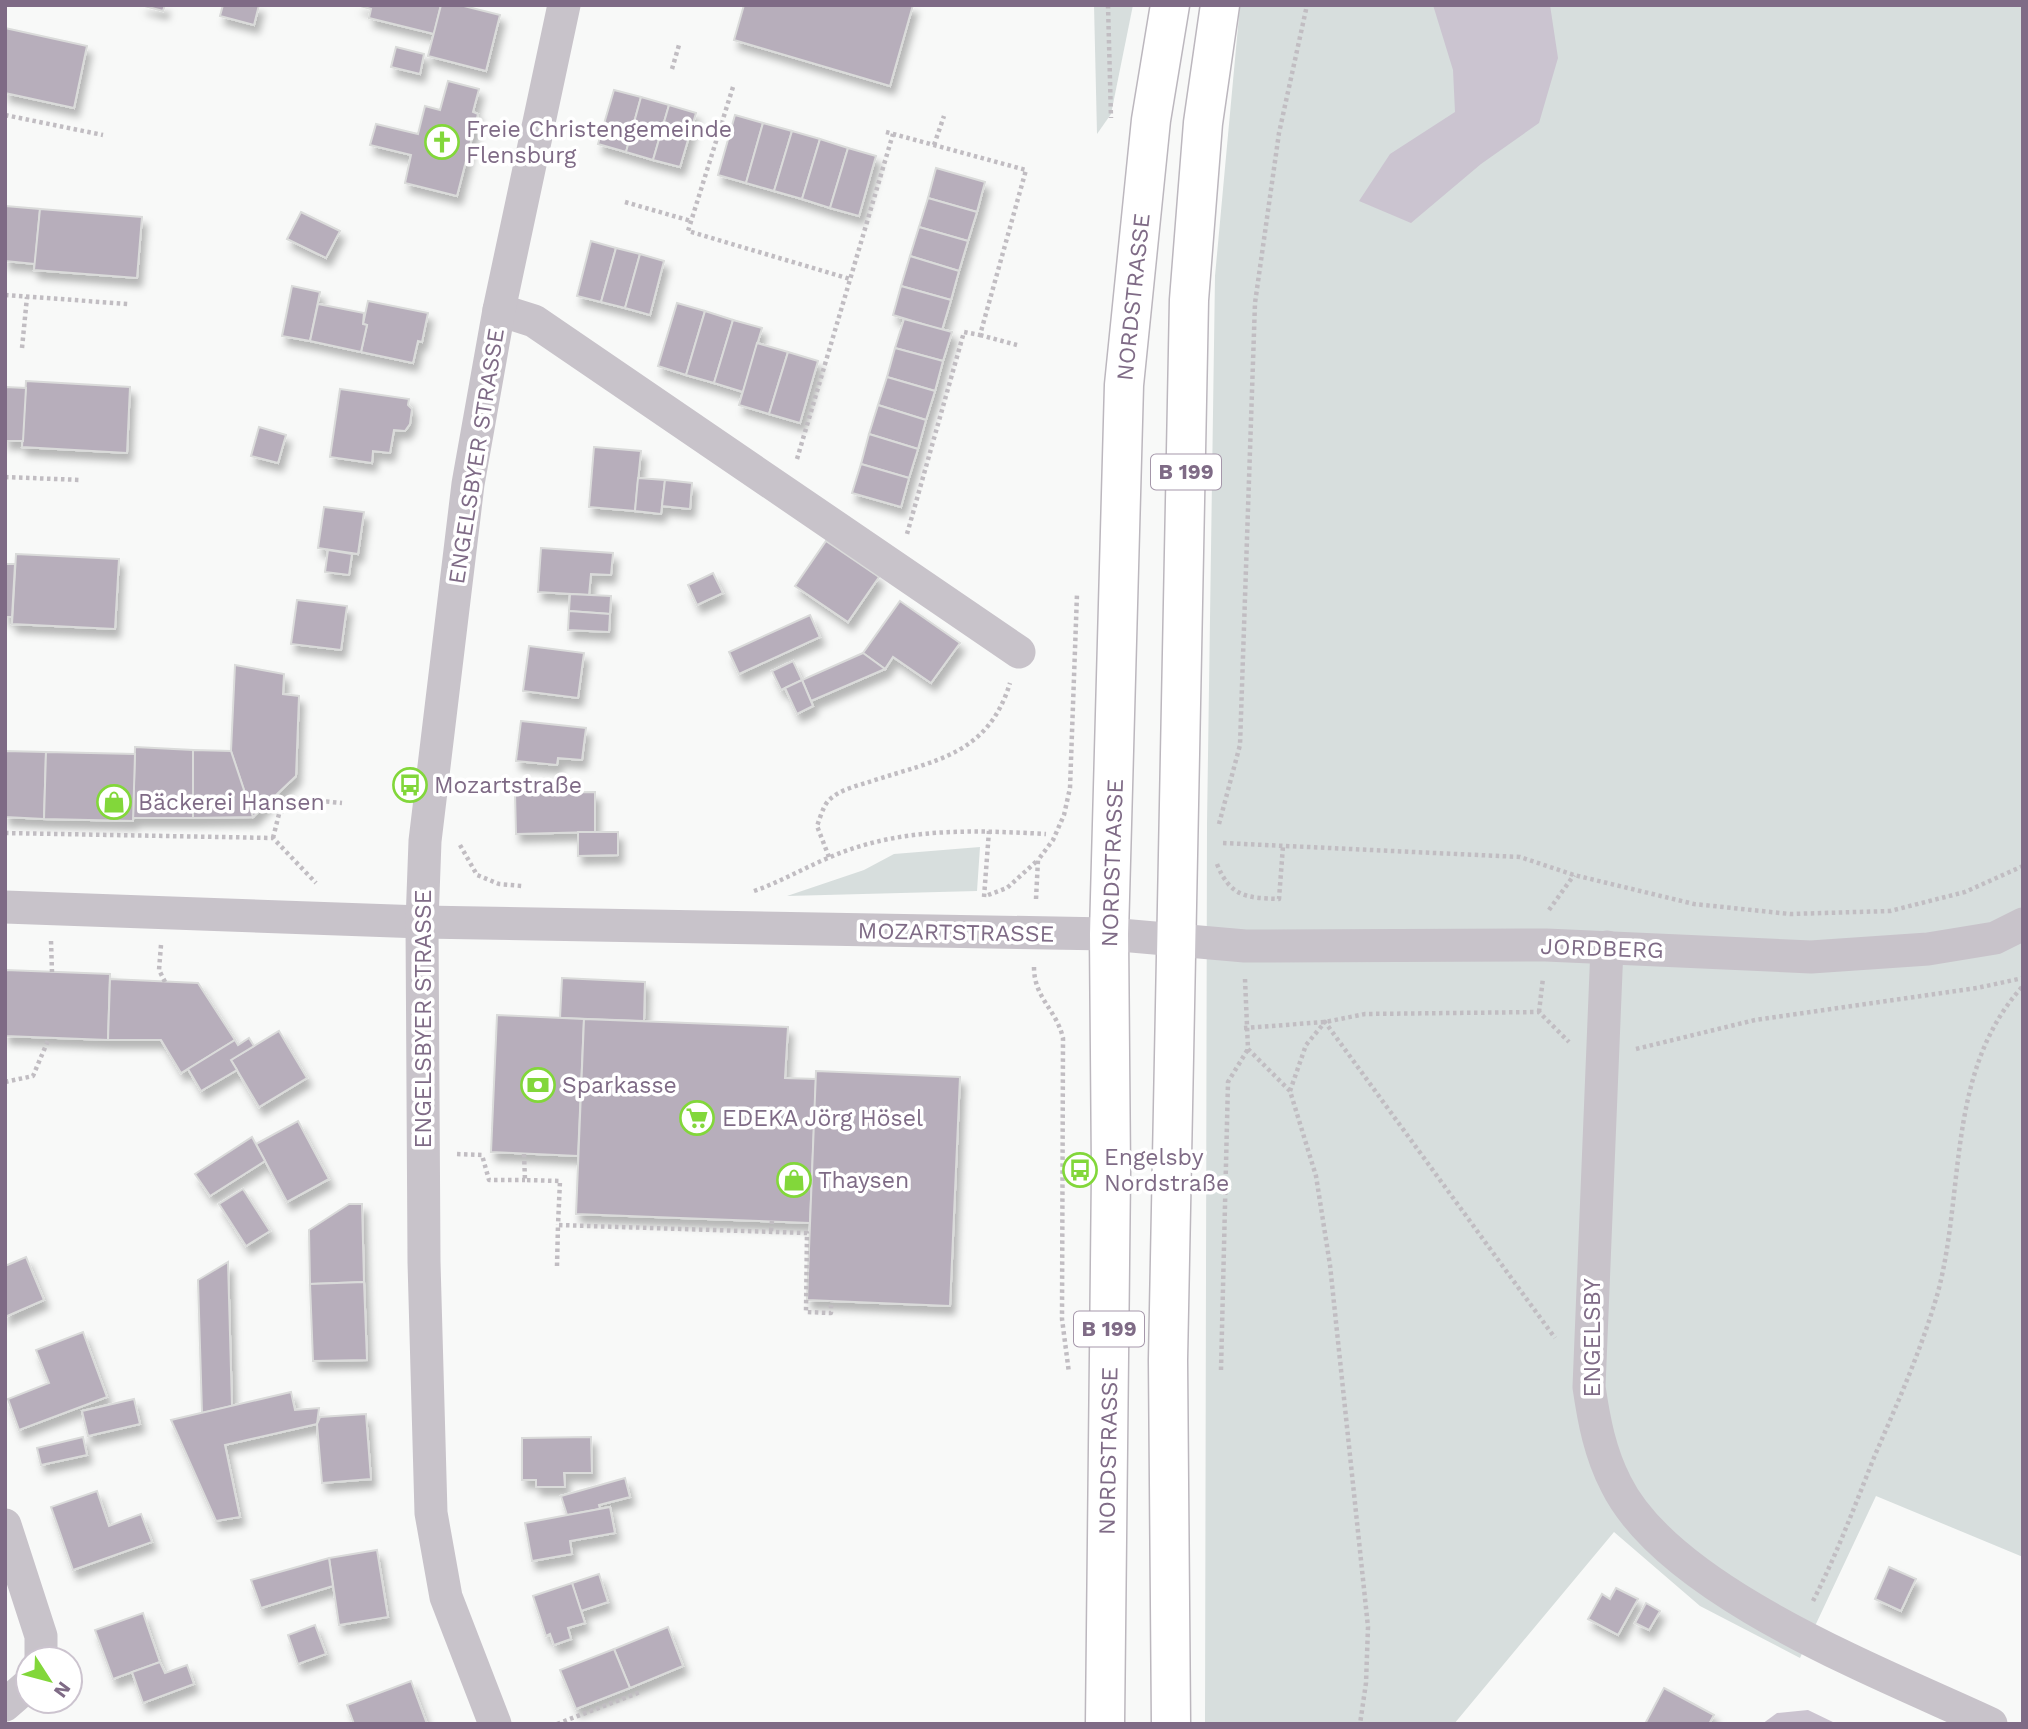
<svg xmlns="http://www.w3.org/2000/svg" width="2028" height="1729" viewBox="0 0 2028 1729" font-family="'Work Sans',sans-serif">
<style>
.green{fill:#d7dedd}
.water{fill:#cbc4d0}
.building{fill:#b7aebb;stroke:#dadbda;stroke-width:2;filter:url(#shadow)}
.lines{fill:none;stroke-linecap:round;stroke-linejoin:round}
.primary-casing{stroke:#bcb7be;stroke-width:41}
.path{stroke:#c1bdc2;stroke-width:4.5;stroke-dasharray:3.5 3.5;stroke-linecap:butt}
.street{stroke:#c8c3ca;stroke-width:33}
.primary{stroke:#fff;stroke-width:38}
.labels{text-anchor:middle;stroke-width:7;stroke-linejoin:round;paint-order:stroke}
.shield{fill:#fff;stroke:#a597aa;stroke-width:2}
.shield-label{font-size:21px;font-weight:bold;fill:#7f6b86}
.poi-label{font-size:23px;fill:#7f6b86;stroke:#fff;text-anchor:start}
.street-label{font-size:23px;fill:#7f6b86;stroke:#fff}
</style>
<defs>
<filter id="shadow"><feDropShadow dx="4.5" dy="8" stdDeviation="3.5" flood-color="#0004"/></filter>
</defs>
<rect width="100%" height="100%" fill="#f8f9f8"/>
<g class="green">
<path d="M1094,5h39l-22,109 -14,20z"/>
<path d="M1240,5h783v1552l-147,-61 -76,162 -100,-52 -86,-74 -160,192h-249l2,-900 8,-548z"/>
<path d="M980,847l-3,44 -190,5 77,-26 30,-16z"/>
</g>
<g class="water">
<path d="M1433,5h117l8,53 -19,65 -58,41 -70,59 -52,-22 31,-47 65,-42 -2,-42z"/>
<path d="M1808,1710l29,14h-75l15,-11z"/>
</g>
<g class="building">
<path d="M141,5h24l-2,6z"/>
<path d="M223,5h36l-5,20 -34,-9z"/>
<path d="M357,5h84l-7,29 -65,-16 2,-9z"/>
<path d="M441,5h19l40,10 -14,56 -58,-15z"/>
<path d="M744,5h169l-23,81 -156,-46z"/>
<path d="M5,28l82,18 -13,62 -69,-15z"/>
<path d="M396,47l28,7 -4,20 -29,-7z"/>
<path d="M448,81l31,8 -6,23 5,2 -21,82 -52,-13 6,-28 -41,-10 6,-21 42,10 7,-28 15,4z"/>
<path d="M614,90l27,7 -15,55 -28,-8z"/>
<path d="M641,97l28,8 -16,55 -27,-8z"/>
<path d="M669,105l27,8 -16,54 -27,-7z"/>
<path d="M735,115l28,8 -17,60 -28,-8z"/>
<path d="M763,123l29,8 -18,60 -28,-8z"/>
<path d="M792,131l28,8 -18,60 -28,-8z"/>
<path d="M820,139l28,9 -18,60 -28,-9z"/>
<path d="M848,148l28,8 -17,60 -29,-8z"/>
<path d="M936,168l49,14 -8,30 -49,-14z"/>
<path d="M928,198l49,14 -9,29 -49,-14z"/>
<path d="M5,206l35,3 -5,55 -30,-3z"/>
<path d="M40,209l102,8 -5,61 -103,-8z"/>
<path d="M301,212l39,19 -14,27 -39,-19z"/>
<path d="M919,227l49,14 -9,30 -49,-15z"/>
<path d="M591,241l25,7 -15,54 -24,-6z"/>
<path d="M616,248l24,6 -15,54 -24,-6z"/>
<path d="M640,254l24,7 -14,54 -25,-7z"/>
<path d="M910,256l49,15 -8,29 -50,-14z"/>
<path d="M292,286l28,6 -10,49 -28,-5z"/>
<path d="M901,286l50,14 -9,30 -49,-15z"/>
<path d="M368,301l60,12 -6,29 -4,-1 -5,22 -52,-11 6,-27 -4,-1z"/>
<path d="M677,303l28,8 -19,64 -28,-9z"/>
<path d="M318,304l46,9 -1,11 4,1 -6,27 -51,-11z"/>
<path d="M705,311l28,9 -19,63 -28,-8z"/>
<path d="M904,319l48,13 -9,29 -48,-13z"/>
<path d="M733,320l29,8 -19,64 -29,-9z"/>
<path d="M757,343l31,9 -19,62 -30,-9z"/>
<path d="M895,348l48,13 -8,30 -48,-14z"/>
<path d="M788,352l30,9 -18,62 -31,-9z"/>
<path d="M887,377l48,14 -9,29 -48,-15z"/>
<path d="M26,381l104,6 -3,66 -105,-6z"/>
<path d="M5,387l21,1 -3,53h-18z"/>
<path d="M340,389l69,10 -1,6 4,4 -2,15 -5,7 -11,-1 -4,23 -17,-2 -1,12 -42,-6z"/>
<path d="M878,405l48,15 -8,29 -49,-15z"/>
<path d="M259,427l27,8 -8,28 -27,-7z"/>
<path d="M869,434l49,15 -9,29 -48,-14z"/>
<path d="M594,447l47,4 -6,60 -46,-4z"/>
<path d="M861,464l48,14 -8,29 -49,-14z"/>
<path d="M638,478l27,2 -4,34 -26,-3z"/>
<path d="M665,480l27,3 -2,26 -28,-3z"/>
<path d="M324,507l40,5 -6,42 -40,-6z"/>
<path d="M826,541l53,36 -31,45 -53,-36z"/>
<path d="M541,548l72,5 -2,22 -20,-1 -2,21 -51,-3z"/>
<path d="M328,550l24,4 -3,21 -24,-3z"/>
<path d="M16,554l103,5 -4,70 -103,-5z"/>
<path d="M5,564h10l-3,53h-7z"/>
<path d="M713,573l10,20 -26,12 -9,-20z"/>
<path d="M570,594l41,2 -1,18 -41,-3z"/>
<path d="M297,600l50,6 -6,44 -50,-6z"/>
<path d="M900,601l60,42 -29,40 -38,-26 -8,12 -22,-16z"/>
<path d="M569,611l41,3 -1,18 -41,-2z"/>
<path d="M810,615l10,22 -81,37 -10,-22z"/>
<path d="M529,646l55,7 -6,45 -55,-7z"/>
<path d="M863,653l22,16 -74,32 -9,-21z"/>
<path d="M793,661l9,19 -21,10 -9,-19z"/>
<path d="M235,665l49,9 -1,20 16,2 -3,80 -43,41 -22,-66z"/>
<path d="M802,680l11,26 -16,8 -12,-26z"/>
<path d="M521,721l65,7 -4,32 -24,-2 -1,7 -41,-4z"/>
<path d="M135,747l58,3v68h-60z"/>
<path d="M193,750l38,1 22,66 -60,1z"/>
<path d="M5,751l41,1 -2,67 -39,-2z"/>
<path d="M46,752l89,2 -2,67 -89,-2z"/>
<path d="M595,792v40l-79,2 -1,-41z"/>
<path d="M578,832h40v23l-40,1z"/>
<path d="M5,970l105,4 -2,66 -103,-4z"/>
<path d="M562,978l83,4 -1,39 -84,-3z"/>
<path d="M110,979l88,4 37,57 -54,33 -20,-33h-53z"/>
<path d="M497,1015l87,4 -6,137 -87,-4z"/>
<path d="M584,1019l204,8 -3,51 31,1 -6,144 -234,-9z"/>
<path d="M279,1031l28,47 -48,29 -28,-47z"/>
<path d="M249,1038l5,8 -23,14 6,10 -36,21 -13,-22 47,-29 3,5z"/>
<path d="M816,1071l144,6 -10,229 -143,-6z"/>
<path d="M298,1121l31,58 -42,23 -31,-58z"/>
<path d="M252,1137l13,24 -55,35 -15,-22z"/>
<path d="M243,1189l27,42 -24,15 -27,-42z"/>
<path d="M349,1204h13l2,78 -54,2 -1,-54z"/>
<path d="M26,1257l18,43 -39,17v-51z"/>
<path d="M228,1262l4,144 -30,7 -4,-133z"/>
<path d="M364,1282l3,78 -54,1 -3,-77z"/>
<path d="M83,1332l24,65 -88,33 -11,-31 41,-16 -13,-33z"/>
<path d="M291,1392l4,18 24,-2 -2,16 -92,21 15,72 -24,4 -45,-101z"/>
<path d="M134,1399l6,25 -52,12 -6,-25z"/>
<path d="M366,1414l5,65 -49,4 -5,-59 3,-7z"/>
<path d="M83,1437l4,18 -46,10 -4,-17z"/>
<path d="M591,1437l1,36h-28l1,14h-29v-7h-14v-42z"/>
<path d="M625,1478l5,19 -31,8 1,4 -33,6 -6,-19z"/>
<path d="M97,1491l12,35 32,-12 11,28 -79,28 -22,-63z"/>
<path d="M610,1507l5,26 -45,8 2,13 -40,7 -7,-38z"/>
<path d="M377,1550l11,67 -49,8 -10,-67z"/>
<path d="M329,1558l4,28 -72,22 -10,-28z"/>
<path d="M1889,1567l27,12 -15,32 -26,-12z"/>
<path d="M599,1574l9,28 -27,9 -9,-28z"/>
<path d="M572,1583l13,40 -17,5 3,11 -17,6 -4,-11 -4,2 -13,-40z"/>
<path d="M1616,1588l22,11 -20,36 -30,-16 14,-25 8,5z"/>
<path d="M1646,1603l14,8 -11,19 -14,-7z"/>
<path d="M143,1613l17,49 -47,17 -18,-49z"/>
<path d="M315,1625l11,29 -28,10 -10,-29z"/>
<path d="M668,1627l15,39 -53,22 -16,-39z"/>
<path d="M614,1649l16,39 -54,21 -16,-39z"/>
<path d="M160,1662l5,11 22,-8 7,19 -51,19 -11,-31z"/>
<path d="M411,1681l16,43h-73l-7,-19z"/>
<path d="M1664,1688l50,27 -5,9h-64z"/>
</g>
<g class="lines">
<g class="primary-casing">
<g id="primary">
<path d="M1105,1724l6,-552 -2,-238 15,-549 27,-265 19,-115"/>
<path d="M1171,1724l-3,-364 21,-1060 14,-177 17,-118"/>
</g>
</g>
<g class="path">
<path d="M1108,5l3,113"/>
<path d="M672,69l7,-24"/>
<path d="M733,87l-45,144 162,48"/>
<path d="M5,115l98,20"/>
<path d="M886,132l140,38 -46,165 -16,-3 -57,202"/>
<path d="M934,145l10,-29"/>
<path d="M625,202l66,19"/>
<path d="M5,295l123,9"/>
<path d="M980,335l37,10"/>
<path d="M22,348l5,-51"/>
<path d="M797,459l96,-325"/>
<path d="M5,477l76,3"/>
<path d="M1219,824l21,-79 15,-442 24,-170 28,-128"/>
<path d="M5,833l268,5 43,45"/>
<path d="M273,838l6,-24 19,-15 44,4"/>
<path d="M1223,843l297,14 54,18 120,29 96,10 100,-3 75,-19 58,-26"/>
<path d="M460,845l17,30 22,9 23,2"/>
<path d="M829,857l-12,-31c3,-8 6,-19 11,-25 12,-12 29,-15 44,-20 64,-21 116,-26 138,-98"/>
<path d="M1217,864c13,33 30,34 62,35l4,-53"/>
<path d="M754,891c26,-9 48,-22 74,-33 71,-31 143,-28 218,-24"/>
<path d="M988,895l19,-7 31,-28"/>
<path d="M984,897l5,-66"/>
<path d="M1036,899l2,-39 15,-20 11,-25 6,-27 7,-194"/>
<path d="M1549,910l25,-35"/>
<path d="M51,941l1,31"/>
<path d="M161,945l-2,25 6,12"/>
<path d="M1034,967c0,31 22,42 29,71l-1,281 7,54"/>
<path d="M1245,979l3,70 42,42 26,85 14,89 38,362 -2,56 -6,41"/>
<path d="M1539,1012l4,-34"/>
<path d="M1244,1028l81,-6 40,-8 174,-2 30,30"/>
<path d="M1636,1049l119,-29 222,-32 46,-10"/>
<path d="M5,1082l28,-6 16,-38"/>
<path d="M1290,1091l16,-46 19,-23 230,316"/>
<path d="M457,1154l25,1 7,25h36"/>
<path d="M524,1154l1,26 35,1 -2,44"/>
<path d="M771,1231l1,-10"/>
<path d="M557,1266l1,-41 249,8 -1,79 25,1v-12"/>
<path d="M1221,1370l7,-288 20,-33"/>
<path d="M1813,1601c24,-47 42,-96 62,-146 23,-53 47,-107 63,-163 27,-102 8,-222 85,-306"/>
<path d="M557,1724l83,-32"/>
</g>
<g class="street">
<path d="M499,310l35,11 485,331"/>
<path d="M5,907l417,15 687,12 136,12 301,-1 265,12 117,-8 67,-11 28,-14"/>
<path d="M1607,947l-18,440c5,34 11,66 27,97 53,108 268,190 375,240"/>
<path d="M5,1525l36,111v23"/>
<path d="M5,1705l23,-20"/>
<path d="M495,1724l-49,-127 -15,-84 -7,-251 -2,-340 3,-81 43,-357 31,-174 65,-305"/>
</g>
<use href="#primary" class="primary"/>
</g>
<defs>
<g id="church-ring" transform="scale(1.75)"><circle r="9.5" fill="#fff" stroke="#82d73a" stroke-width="1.5"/><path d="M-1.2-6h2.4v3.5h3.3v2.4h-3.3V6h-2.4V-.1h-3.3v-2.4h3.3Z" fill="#82d73a"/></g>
<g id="bus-ring" transform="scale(1.75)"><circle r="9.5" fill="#fff" stroke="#82d73a" stroke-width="1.5"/><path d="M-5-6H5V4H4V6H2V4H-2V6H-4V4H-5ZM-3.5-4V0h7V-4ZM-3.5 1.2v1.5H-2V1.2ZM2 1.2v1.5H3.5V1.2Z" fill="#82d73a"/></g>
<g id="shop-ring" transform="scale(1.75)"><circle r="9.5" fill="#fff" stroke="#82d73a" stroke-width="1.5"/><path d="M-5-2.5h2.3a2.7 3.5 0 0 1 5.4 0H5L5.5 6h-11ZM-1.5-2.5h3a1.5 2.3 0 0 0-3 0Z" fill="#82d73a"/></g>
<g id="bank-ring" transform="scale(1.75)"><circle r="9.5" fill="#fff" stroke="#82d73a" stroke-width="1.5"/><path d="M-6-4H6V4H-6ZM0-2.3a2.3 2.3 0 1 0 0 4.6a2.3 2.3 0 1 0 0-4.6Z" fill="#82d73a"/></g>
<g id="supermarket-ring" transform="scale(1.75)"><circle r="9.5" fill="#fff" stroke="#82d73a" stroke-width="1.5"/><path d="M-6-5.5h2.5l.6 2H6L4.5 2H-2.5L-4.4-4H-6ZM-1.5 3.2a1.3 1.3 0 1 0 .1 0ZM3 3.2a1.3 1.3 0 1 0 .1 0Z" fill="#82d73a"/></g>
</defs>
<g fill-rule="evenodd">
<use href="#church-ring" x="442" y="142"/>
<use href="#bus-ring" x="410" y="785"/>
<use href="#shop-ring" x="114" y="802"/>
<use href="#bank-ring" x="538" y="1085"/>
<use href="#supermarket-ring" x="697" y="1118"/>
<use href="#bus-ring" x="1080" y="1170"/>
<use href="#shop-ring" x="794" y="1180"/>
</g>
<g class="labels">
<g class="shield">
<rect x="1151" y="454.5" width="70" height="35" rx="5"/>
<rect x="1074" y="1311.5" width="70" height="35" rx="5"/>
</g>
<g class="shield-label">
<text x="1186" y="479">B 199</text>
<text x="1109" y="1336">B 199</text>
</g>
<g class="poi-label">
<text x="466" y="137">Freie Christengemeinde<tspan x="466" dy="26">Flensburg</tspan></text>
<text x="434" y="793">Mozartstraße</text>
<text x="138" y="810">Bäckerei Hansen</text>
<text x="562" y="1093">Sparkasse</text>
<text x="722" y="1126">EDEKA Jörg Hösel</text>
<text x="1104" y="1165">Engelsby<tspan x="1104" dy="26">Nordstraße</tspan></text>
<text x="818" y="1188">Thaysen</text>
</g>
<g class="street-label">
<text transform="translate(1133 297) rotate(-84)" y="8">NORDSTRASSE</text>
<text transform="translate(476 456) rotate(-81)" y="8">ENGELSBYER STRASSE</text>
<text transform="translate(1112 863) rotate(-88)" y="8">NORDSTRASSE</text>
<text transform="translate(956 932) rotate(1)" y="8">MOZARTSTRASSE</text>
<text transform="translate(1602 948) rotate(2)" y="8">JORDBERG</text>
<text transform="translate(423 1019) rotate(-90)" y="8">ENGELSBYER STRASSE</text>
<text transform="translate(1592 1338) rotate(-90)" y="8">ENGELSBY</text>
<text transform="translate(1108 1451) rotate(-89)" y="8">NORDSTRASSE</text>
</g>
</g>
<rect width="2028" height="1729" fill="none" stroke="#7f6b86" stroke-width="14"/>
<g transform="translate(49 1680) rotate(126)"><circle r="33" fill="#ffffff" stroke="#ccc4cf" stroke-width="2"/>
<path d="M0-5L12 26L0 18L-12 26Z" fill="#82d73a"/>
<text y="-10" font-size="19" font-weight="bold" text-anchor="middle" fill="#7f6b86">N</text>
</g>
</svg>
